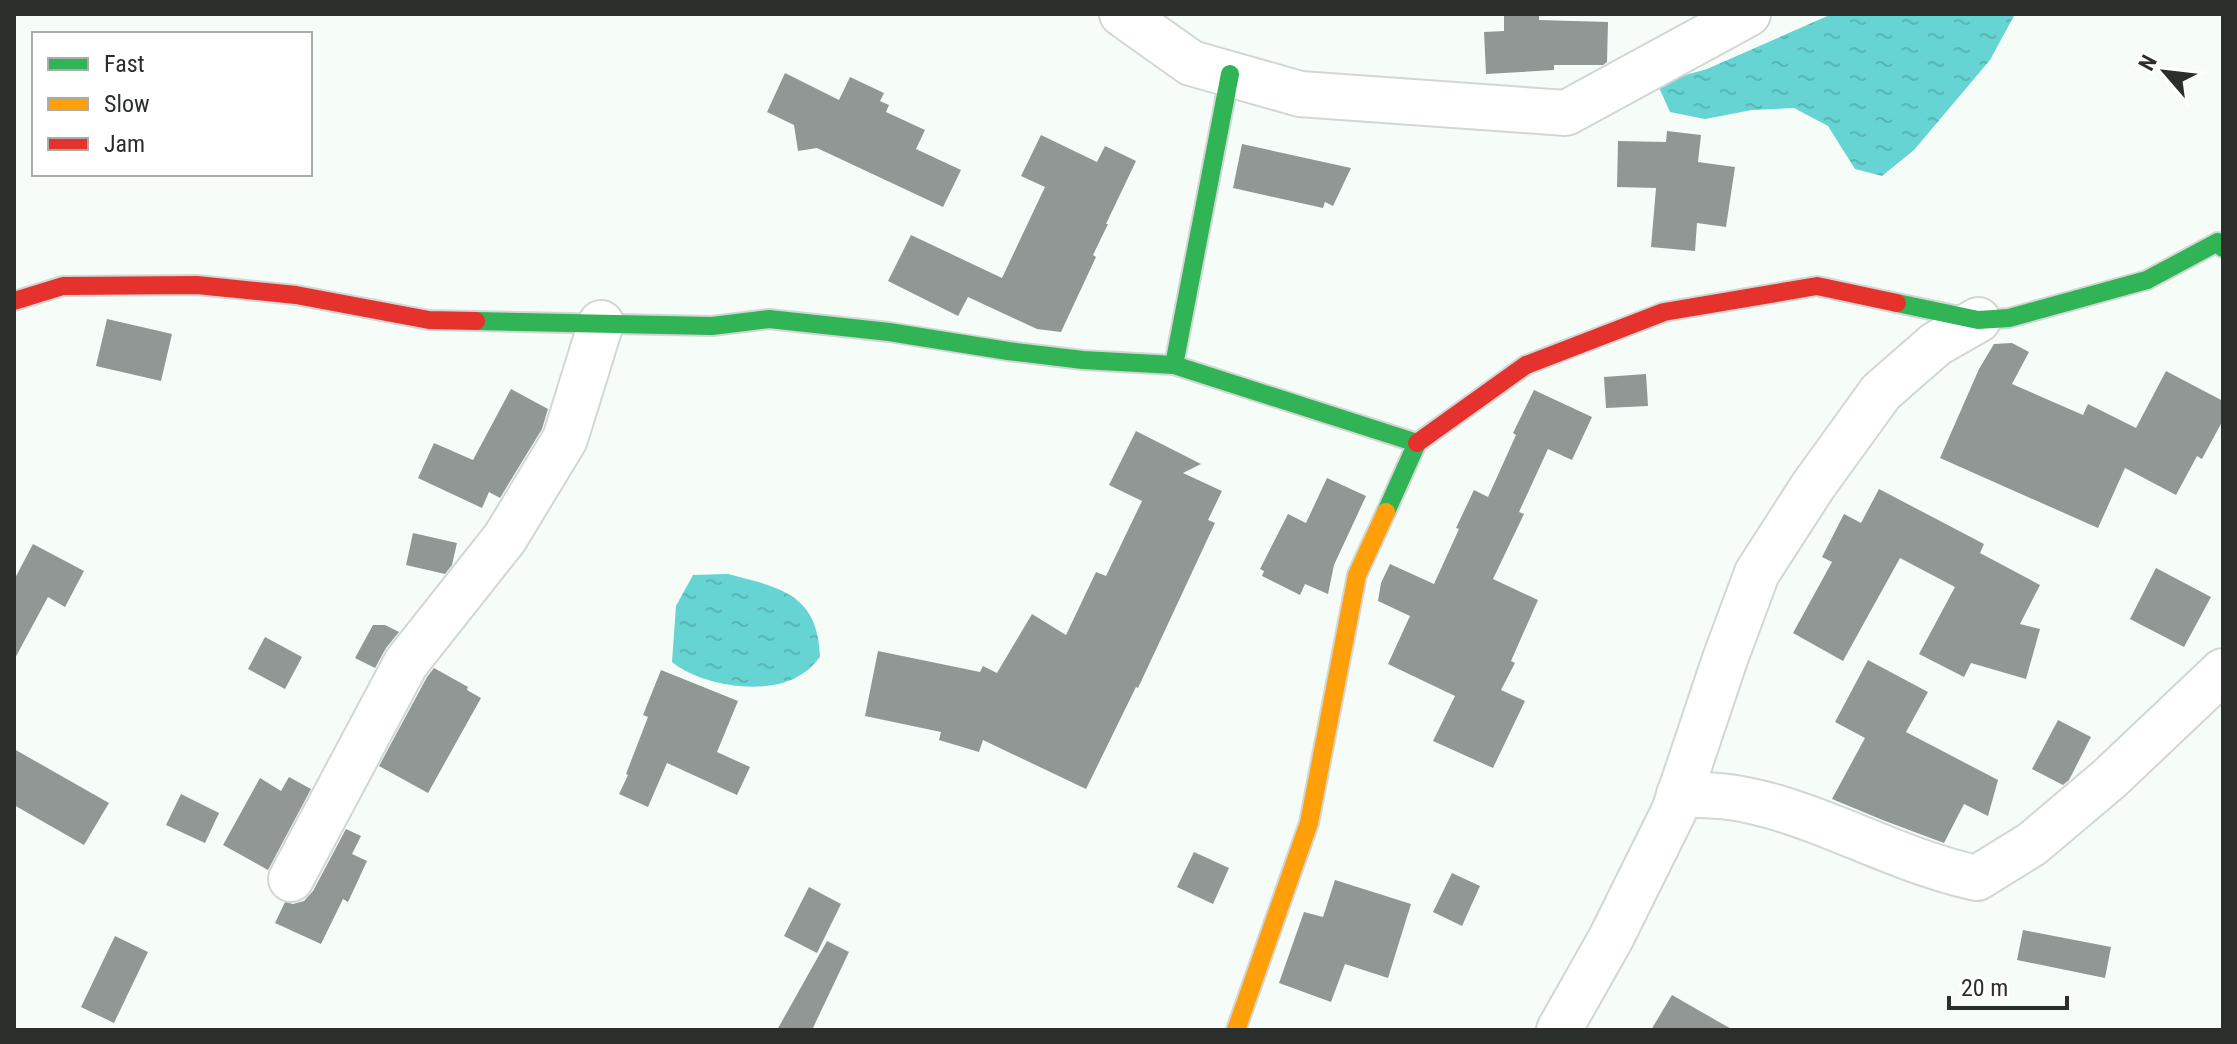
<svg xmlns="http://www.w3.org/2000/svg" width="2237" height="1044" viewBox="0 0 2237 1044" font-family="'Roboto Condensed',sans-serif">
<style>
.water{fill:url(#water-ripples)}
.building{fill:#919794}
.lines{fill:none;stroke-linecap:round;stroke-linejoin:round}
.street-casing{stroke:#d2d7d4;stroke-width:48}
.fast-casing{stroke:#d2d7d4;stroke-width:22}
.slow-casing{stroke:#d2d7d4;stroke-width:22}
.jam-casing{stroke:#d2d7d4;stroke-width:22}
.street{stroke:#fefffe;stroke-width:44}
.fast{stroke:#30b455;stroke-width:18}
.slow{stroke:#ff9f0a;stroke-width:18}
.jam{stroke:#e5322d;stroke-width:18}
</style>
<defs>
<pattern id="water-ripples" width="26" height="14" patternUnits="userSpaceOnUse" patternTransform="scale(2)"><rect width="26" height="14" fill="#65d4d2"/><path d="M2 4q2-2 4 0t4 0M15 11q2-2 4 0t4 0" fill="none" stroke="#58b6b4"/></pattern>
</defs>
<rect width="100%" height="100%" fill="#f6fcf8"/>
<g class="water">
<path d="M1832,14h183l-25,46 -76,90 -32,26 -27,-7 -27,-43 -34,-18 -42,2 -47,9 -35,-7 -13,-29 50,-14z"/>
<path d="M728,574c53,14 90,20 92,83 -5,6 -11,13 -18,17 -33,23 -101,12 -130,-12l4,-56 17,-31z"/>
</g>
<g class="building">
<path d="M1504,14h35v6l69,2 -1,40 -4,3h-49v5l-68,4 -2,-42 20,-1z"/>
<path d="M785,73l54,27 11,-23 34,16 -4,8 9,4 -3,7 39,18 -9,19 45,21 -18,37 -126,-59 -19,3 -4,-26 -27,-13z"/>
<path d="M1667,131l34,4 -3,27 37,5 -9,60 -29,-4 -2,28 -44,-4 5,-59 -39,-1 1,-46 48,1z"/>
<path d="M1041,135l56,27 8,-16 31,15 -30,63h2l-15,31 3,2 -35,75 -24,-3 -69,-32 -10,19 -70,-35 23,-46 91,43 43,-91 -24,-11z"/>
<path d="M1242,144l109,24 -18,38 -8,-4 -2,6 -90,-20z"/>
<path d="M107,319l65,15 -11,47 -65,-15z"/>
<path d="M2012,343l17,9 -17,32 71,31 5,-11 48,24 30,-57 57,30v19l-21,39 -5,-3 -21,39 -51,-27 -27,60 -158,-70 39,-89 15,-25z"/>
<path d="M1646,374l2,32 -42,2 -2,-31z"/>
<path d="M511,389l37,20 -6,20 -42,69 -11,-6 -7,16 -64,-30 16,-35 39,17z"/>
<path d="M1534,390l58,27 -20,43 -24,-11 -29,63 5,2 -31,65 45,21 -27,61 4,2 -14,27 24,11 -32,67 -60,-27 22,-45 -67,-32 22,-48 -32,-15 3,-18 9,-19 44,20 25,-55 -3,-1 18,-38 14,7 28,-62 -3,-2z"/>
<path d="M1136,431l65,33 -18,9 39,18 -14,29 7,3 -62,133 -15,32 -2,-1 -50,102 -103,-49 -4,12 -40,-12 2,-8 -76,-16 13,-65 102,21 3,-6 14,7 35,-59 34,21 30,-63 10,4 36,-75 -33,-16z"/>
<path d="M1327,478l39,18 -32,69 -6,29 -23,-10 -5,11 -38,-19 2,-5 -4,-2 28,-55 18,9z"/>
<path d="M1879,489l105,55 -4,9 60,32 -20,39 20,5 -14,50 -55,-16 -7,14 -45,-23 36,-67 -55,-29 -57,103 -50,-28 39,-71 -10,-5 22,-43 17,9z"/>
<path d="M413,533l44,10 -5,22 -7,9 -39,-9z"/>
<path d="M33,544l51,27 -19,36 -17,-10 -34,63v-80z"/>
<path d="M2156,568l55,29 -27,50 -54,-28z"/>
<path d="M373,625h12l14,7 -13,16 -11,20 -20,-10z"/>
<path d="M265,637l37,20 -17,32 -37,-20z"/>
<path d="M1868,660l60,32 -22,40 92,48 -10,36 -24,-12 -20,39 -59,-22 -53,-22 33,-61 -30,-16z"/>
<path d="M434,668l34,19 -1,3 14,8 -53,95 -49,-27 48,-89z"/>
<path d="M661,670l77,31 -21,51 33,15 -13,28 -70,-32 -19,44 -29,-13 9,-19 -2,-1 22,-57 -5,-2z"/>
<path d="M2058,720l33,17 -22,43 -6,5 -31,-16z"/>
<path d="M14,749l95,54 -25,42 -70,-40z"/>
<path d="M289,777l22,12 -43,81 -45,-25 37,-67 21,13z"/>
<path d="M181,794l38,19 -14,30 -39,-18z"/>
<path d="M346,829l15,7 -9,18 15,7 -19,41 -5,-3 -22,45 -46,-21 10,-21 8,2 11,-3 9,-10z"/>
<path d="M1194,852l35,16 -16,36 -36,-17z"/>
<path d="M1452,873l28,13 -18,40 -29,-14z"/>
<path d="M1335,880l76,24 -23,74 -43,-14 -14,38 -52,-19 25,-71 19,5z"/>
<path d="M809,887l32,17 -24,49 -33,-17z"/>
<path d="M2023,930l88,17 -6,31 -88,-18z"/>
<path d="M115,936l33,16 -34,71 -33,-16z"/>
<path d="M827,941l22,11 -37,78h-35z"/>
<path d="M1672,995l61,35h-82z"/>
</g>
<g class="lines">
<g class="street-casing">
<g id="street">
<path d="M1122,14l69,49 109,31 266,19 182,-99"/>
<path d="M1679,794c17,1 34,1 50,3 38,5 78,20 113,34 45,18 88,37 135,47l55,-34 77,-65 114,-108"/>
<path d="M291,879l115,-216 99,-125 60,-99 36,-116"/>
<path d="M1559,1030l52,-92 63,-127 51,-152 32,-86 56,-87 68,-94 55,-48 42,-24"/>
</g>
</g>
<g class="fast-casing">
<g id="fast">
<path d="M1230,74l-56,291 243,78 -31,69"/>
<path d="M1897,303l81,17 31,-2 138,-38 71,-38 5,6"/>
<path d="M476,321l236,5 57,-7 120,13 119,19 75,9 91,5"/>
</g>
</g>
<g class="slow-casing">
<path id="slow" d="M1236,1030l73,-207 48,-248 29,-63"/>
</g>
<g class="jam-casing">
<g id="jam">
<path d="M14,301l49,-15 134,-1 99,10 133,25 47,1"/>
<path d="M1417,443l109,-78 138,-53 153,-26 80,17"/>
</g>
</g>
<use href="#street" class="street"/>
<use href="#fast" class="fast"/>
<use href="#slow" class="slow"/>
<use href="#jam" class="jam"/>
</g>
<rect width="2237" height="1044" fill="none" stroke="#2a2f2b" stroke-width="32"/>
<rect x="32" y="32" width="280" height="144" fill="#ffffff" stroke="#aaacaa" stroke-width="2"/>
<rect x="48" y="58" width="40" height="12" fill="#30b455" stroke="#aaacaa" stroke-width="2"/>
<text x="104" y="72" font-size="24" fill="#2a2f2b">Fast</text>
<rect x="48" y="98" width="40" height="12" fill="#ff9f0a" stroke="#aaacaa" stroke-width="2"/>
<text x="104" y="112" font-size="24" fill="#2a2f2b">Slow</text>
<rect x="48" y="138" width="40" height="12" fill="#e5322d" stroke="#aaacaa" stroke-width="2"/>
<text x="104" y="152" font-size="24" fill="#2a2f2b">Jam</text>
<g transform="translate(2165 72) rotate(298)" stroke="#ffffff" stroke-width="6" paint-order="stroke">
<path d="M0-6L14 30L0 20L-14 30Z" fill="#2a2f2b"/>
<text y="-12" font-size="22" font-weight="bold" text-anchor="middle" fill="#2a2f2b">N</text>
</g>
<path d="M1949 996v12h118v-12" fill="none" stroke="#2a2f2b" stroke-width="4"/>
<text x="1961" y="996" font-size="24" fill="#2a2f2b" stroke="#ffffff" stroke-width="6" paint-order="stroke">20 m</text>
</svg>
